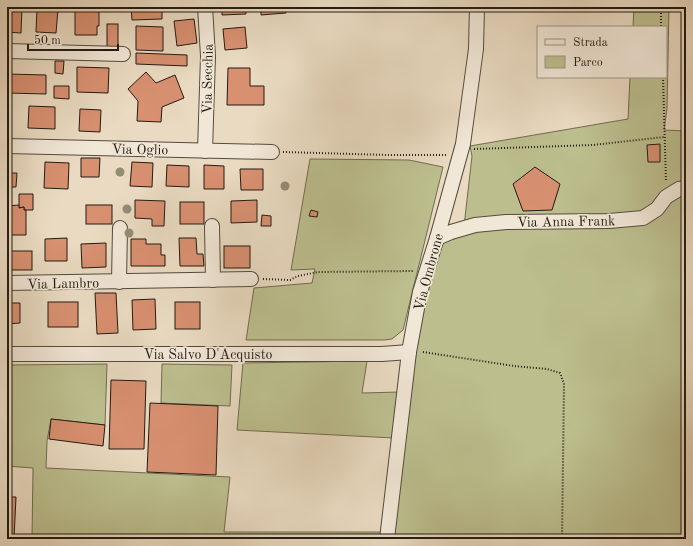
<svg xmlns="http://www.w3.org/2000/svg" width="693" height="546" viewBox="0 0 693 546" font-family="'Old Standard TT',serif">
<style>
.green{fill:#bcbe8e;stroke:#706c50}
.building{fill:#d89071;stroke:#231b12}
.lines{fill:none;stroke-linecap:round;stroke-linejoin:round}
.minor-casing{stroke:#544b3e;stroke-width:16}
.path{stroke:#231b12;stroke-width:2;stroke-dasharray:1 2;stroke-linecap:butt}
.minor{stroke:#f1e7d7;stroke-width:14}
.tree{fill:#958c75}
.labels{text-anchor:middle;stroke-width:3.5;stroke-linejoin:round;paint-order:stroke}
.street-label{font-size:14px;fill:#231b12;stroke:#f1e7d7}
</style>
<rect width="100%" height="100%" fill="#e9dac1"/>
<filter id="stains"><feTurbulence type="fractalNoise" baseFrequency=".005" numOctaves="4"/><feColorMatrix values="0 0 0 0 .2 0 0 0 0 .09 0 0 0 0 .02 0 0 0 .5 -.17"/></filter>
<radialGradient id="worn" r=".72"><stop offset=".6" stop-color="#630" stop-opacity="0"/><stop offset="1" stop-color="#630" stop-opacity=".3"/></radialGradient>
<g class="green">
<path d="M634,7h35l-2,102 -3,21 22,1v408h-295l24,-188 12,-61 15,-46 21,-9 9,-79 -2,-10 158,-27 2,-42h36v-50h-33z"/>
<path d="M310,159l99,1 34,7 -40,163 -11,9 -8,1h-138l8,-52 58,-5 3,-14 -24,1z"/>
<path d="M367,361l-5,32 38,-1 -6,46 -157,-8 6,-67z"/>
<path d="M107,364l-2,61 -54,-6 -4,22 -1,27 184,9 -6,55h158v7h-350l1,-71 -26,-2v-101z"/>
<path d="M162,364l70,1 -2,41 -69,-3z"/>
</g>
<g class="building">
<path d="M7,7h15l-1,26 -14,-1z"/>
<path d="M131,7h31v12l-30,1z"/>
<path d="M222,7h24v7l-24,1z"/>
<path d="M261,7h25v6l-25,2z"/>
<path d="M37,8l21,1 -2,24 -20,-1z"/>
<path d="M75,8h24v18h-2v9h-22z"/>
<path d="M194,19l3,24 -20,3 -3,-25z"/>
<rect x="107" y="24" width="11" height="24"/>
<path d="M136,26l27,1v24l-27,-1z"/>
<path d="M245,27l2,21 -22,2 -2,-21z"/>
<path d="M136,53l51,2v11l-51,-2z"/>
<path d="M55,61h9l-1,13 -8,-1z"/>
<path d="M77,67l32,1 -1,25 -31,-1z"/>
<path d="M228,68h22v18h14v19h-37z"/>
<path d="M146,72l10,11 19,-8 9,23 -22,9 -1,15 -24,-1 1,-20 -10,-12z"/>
<path d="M7,74l39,1v19l-39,-1z"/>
<path d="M54,86h15v13l-15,-1z"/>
<path d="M29,106l26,1v22l-27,-1z"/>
<path d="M80,109l21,1 -1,22 -21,-1z"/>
<path d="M660,144v18h-12l-1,-17z"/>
<path d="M81,158h19l-1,19h-18z"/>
<path d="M45,162l24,1 -1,26 -24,-1z"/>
<path d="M132,162l21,1 -1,24 -22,-1z"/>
<path d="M167,165l22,1v21l-23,-1z"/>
<path d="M204,165l20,1v23h-20z"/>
<path d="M535,167l25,17 -8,26 -29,1 -10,-27z"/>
<path d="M240,169h23v21h-22z"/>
<path d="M7,173h10l-1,14h-9z"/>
<path d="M19,194h14v16h-9v-3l-5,1z"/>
<path d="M135,200l30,1 -1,25h-12v-7l-17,-1z"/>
<path d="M257,200v22l-26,1v-22z"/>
<rect x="180" y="202" width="24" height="22"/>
<path d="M19,205v3l5,-1v3h2v25h-19v-29z"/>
<rect x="86" y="205" width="26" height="19"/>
<path d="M311,210l7,2 -1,5 -8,-1z"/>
<path d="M262,215l9,1v10h-10z"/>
<path d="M67,238v23h-22v-22z"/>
<path d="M179,238h17l1,16h6l1,12h-24z"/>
<path d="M131,239h15v5h15v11h4v11h-34z"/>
<path d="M106,243v24l-24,1 -1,-24z"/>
<rect x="224" y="246" width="26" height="22"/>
<rect x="7" y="251" width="25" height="19"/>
<path d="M95,293h21l2,40 -21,1z"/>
<path d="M155,299l1,30 -23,1 -1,-30z"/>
<rect x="48" y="302" width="30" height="25"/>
<rect x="175" y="302" width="25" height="27"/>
<path d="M7,303h13v20l-13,1z"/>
<path d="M111,380l35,1 -2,68h-35z"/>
<path d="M150,403l68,3 -2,69 -69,-3z"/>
<path d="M51,419l54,6 -2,21 -54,-7z"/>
<path d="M7,497h9l-2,42h-7z"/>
</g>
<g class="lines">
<g class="minor-casing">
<g id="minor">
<path d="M7,51l116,3"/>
<path d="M7,146l265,6"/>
<path d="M205,151l3,-95 -3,-49"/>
<path d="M212,226l1,54"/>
<path d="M437,238l14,-6 24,-7 31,-3 103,-1 34,-3 14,-9 9,-12 13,-8 7,-1"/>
<path d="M119,282l1,-54"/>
<path d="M7,283l244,-4"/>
<path d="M7,354h375l27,-2"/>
<path d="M387,539l22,-187 11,-60 17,-54 26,-94 13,-95 1,-42"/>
</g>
</g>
<g class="path">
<path d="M661,7v20"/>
<path d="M663,77l3,105"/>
<path d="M474,149l119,-4 71,-8"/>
<path d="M283,152l105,3h59"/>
<path d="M263,279l27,1 8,-4 20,-4 95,-1"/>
<path d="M423,352l91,14 33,3 13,4 4,11 -2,155"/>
</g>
<use href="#minor" class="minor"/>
</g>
<g class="tree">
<circle cx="120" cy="172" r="4.5"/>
<circle cx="285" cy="186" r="4.5"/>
<circle cx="127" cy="209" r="4.5"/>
<circle cx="129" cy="233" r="4.5"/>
</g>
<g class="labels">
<g class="street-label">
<text transform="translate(207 79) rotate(-89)" y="5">Via Secchia</text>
<text transform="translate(140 149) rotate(1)" y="5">Via Oglio</text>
<text transform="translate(566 221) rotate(-1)" y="5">Via Anna Frank</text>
<text transform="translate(428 272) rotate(-75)" y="5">Via Ombrone</text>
<text transform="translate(63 283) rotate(-1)" y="5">Via Lambro</text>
<text x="208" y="359">Via Salvo D'Acquisto</text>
</g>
</g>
<rect width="693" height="546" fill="none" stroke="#e9dac1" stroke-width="24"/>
<rect x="8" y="8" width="677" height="530" fill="none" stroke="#231b12" stroke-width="2"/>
<rect x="12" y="12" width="669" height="522" fill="none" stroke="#231b12"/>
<rect x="537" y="26" width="130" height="52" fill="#f1e7d7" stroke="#9f9588"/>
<rect x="545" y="39" width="20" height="6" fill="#f1e7d7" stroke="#9f9588"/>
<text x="573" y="46" font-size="12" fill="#231b12">Strada</text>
<rect x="545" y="56" width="20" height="12" fill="#bcbe8e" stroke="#9f9588"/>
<text x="573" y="66" font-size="12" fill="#231b12">Parco</text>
<path d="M28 44v6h90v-6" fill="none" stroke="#231b12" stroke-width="2"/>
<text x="34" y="44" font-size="12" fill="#231b12" stroke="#f1e7d7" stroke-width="3" paint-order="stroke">50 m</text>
<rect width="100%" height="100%" filter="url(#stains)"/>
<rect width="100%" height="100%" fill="url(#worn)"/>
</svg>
